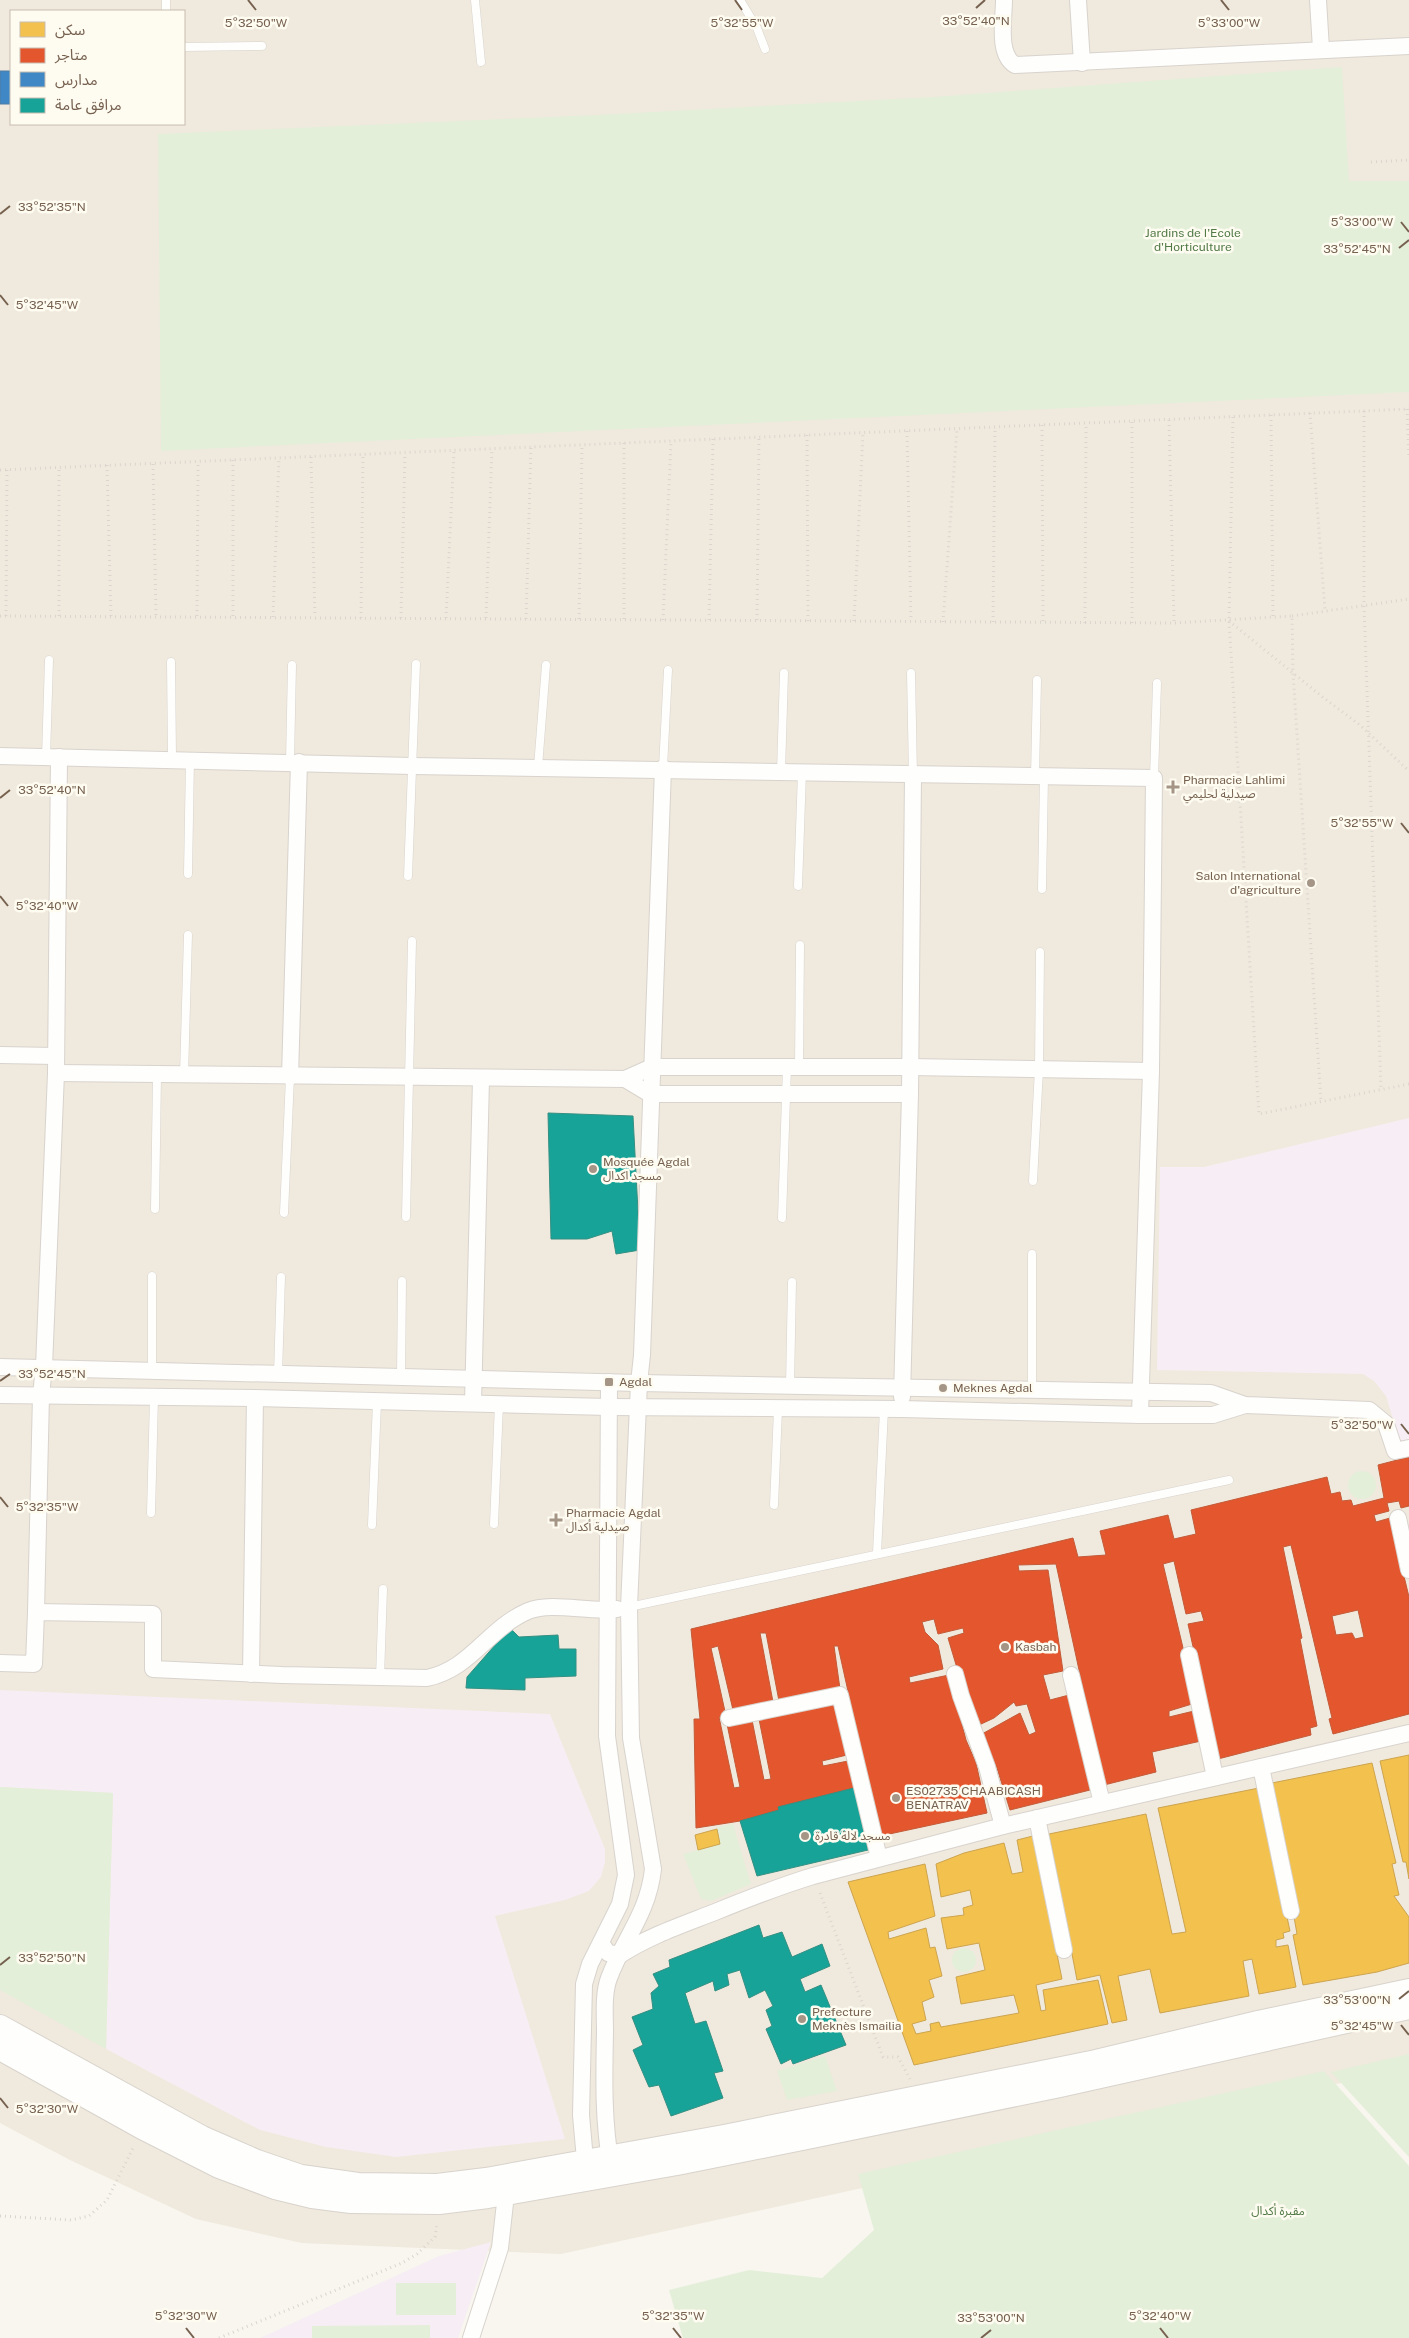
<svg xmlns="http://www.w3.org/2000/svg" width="1409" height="2338" viewBox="0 0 1409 2338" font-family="'Public Sans','Noto Sans Arabic',sans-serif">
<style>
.residential{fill:#f0e9dd;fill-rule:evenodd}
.education{fill:#f6eef4}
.green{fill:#e4efda}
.homes{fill:#f2c14e;stroke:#cda44e}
.shops{fill:#e4572e;stroke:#c35a38;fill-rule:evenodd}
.schools{fill:#3f88c5;stroke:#507ca2}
.public{fill:#17a398;stroke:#348f82}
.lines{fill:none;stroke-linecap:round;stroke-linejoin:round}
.lane-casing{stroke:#d8d3cd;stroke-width:9}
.street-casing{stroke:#d8d3cd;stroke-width:18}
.secondary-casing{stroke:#d8d3cc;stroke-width:24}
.path{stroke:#dad6cf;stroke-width:3;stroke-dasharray:1 4;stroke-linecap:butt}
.lane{stroke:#fefefd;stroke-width:8}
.street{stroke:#fefefd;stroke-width:16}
.secondary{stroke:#fefefd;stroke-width:22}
.ticks{fill:none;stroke:#76614f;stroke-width:2}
.poi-dot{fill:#a49587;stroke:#fefbf1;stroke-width:2}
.labels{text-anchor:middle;stroke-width:5;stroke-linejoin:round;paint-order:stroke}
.park-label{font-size:12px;fill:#517a47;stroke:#fefbf1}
.poi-label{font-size:12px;fill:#76614f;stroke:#fefbf1;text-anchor:start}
.ticks-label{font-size:12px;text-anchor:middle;fill:#76614f;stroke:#fefbf1;stroke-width:5;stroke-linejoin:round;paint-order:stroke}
</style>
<rect width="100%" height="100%" fill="#f8f6ef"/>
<path class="residential" d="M0,0h1409v2068l-848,186 -259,-11 -106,-24 -126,-59 -70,-37zM11,11h173v113h-173z"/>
<g class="education">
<path d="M1409,1118v326l-8,2 -15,-50 -12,-15 -11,-7 -206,-4 3,-203h44z"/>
<path d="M0,1690l550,24 55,135v13l-4,15 -12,14 -24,9 -70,16 70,223 -169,18 -70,-10 -66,-17 -154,-81 7,-256 -113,-6z"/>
<path d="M491,2242l-33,96h-198l179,-82z"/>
</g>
<g class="green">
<path d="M1342,67l7,114h60v211l-1248,59 -3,-317 438,-19 336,-18z"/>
<circle cx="1362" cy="1485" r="14"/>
<path d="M0,1787l113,6 -7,256 -106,-59z"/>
<path d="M733,1824l18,60 -40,17 -10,-2 -18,-45 37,-10 -3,-17z"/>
<circle cx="964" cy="1960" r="12"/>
<path d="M1409,2054v103l-78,-85z"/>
<path d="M825,2056l12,35 -50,9 -10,-29z"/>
<path d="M1324,2071l85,95v172h-726l-14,-48 80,-20 73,8 52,-48 -16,-56z"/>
<rect x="396" y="2283" width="60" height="32"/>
<path d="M430,2325v13h-118v-12z"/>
</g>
<g class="homes">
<path d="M1409,1755v124l-3,-17h-3l-23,-101z"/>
<path d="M1372,1763l24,100 -4,1 7,31 -5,1 15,21v46l-32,9 -74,13 -10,-50 4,-1 -3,-17 5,-1 -27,-133z"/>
<path d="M1259,1788l31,143 -7,2 1,5 -8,2v7l12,-2 8,42 -37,7 -7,-35 -9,2 6,35 -89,17 -10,-44 -32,7 9,44 -15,3 -12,-48 -23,5 -28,-146 97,-20 26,120 14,-2 -28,-124z"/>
<path d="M717,1829l3,15 -22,6 -3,-15z"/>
<path d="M1033,1836l29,143 -26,6 5,26 5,-1 -3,-20 55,-10 10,44 -194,41 -66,-183 77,-18 10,52 -47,16 1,7 37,-11 4,20 5,-1 7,29 -13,4 5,17 -12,5 4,18 -14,4 4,10 15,-3 -1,-7 9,-2 2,5 78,-14 -5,-18 -53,9 -5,-27 29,-7 -6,-27 -32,6 -6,-31 23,-3 -1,-7 10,-3 -3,-15 -29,7 -5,-33 28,-11 40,-10 8,31 11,-2 -6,-32z"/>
</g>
<path class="shops" d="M1409,1457v49l-8,2 -2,-7 -12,2 2,8 -15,4 2,7 14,-4 19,79v117l-76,20 -4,-15 3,-1 -41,-173 -8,2 19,91 -2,1 17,87 -7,2 1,7 -93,24 -30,-135 16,-3 -3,-10 -15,3 -12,-53 -11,3 21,88 -4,1 12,51 -23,7v6l25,-6 7,30 -49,11 4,20 -52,13 -48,-221 -38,1 1,6 29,-1 15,101 -20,4 7,25 19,-5 21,95 -80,20 -13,-42 -15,-34 38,-21 9,22 7,-3 -9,-28 -11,2 -2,-4 -20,16 -15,7 -16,-37 -15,-50 16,-5 -1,-5 -25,6 -4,-15 -12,3 3,10 13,13 5,24 -34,8 1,6 39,-8 17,65 10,23 11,50 -107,23 -42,-190h-4l6,43 -61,12 -13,-68h-6l13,69 -40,8 -15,-64 -7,2 15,68 -7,1 15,71 6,-1 -13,-63 25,-4 12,60 7,-1 -12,-60 77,-16 11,52 -25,6 1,5 25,-5 6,27 -76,19 1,3 -39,11 -44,7 -2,-109h6l-9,-90 382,-91 5,19 28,-2 -6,-24 68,-16 6,24 22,-5 -5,-24 136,-33 4,17 9,-2 2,9 9,-1 2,6 31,-8 -6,-33zM1358,1610l6,27 -9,2 -3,-6 -16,2 -4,-19z"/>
<rect class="schools" x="0" y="71" width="11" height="33"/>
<g class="public">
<path d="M548,1113l85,3 7,134 -24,4 -4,-23 -25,8h-36z"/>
<path d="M510,1628l9,9 39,-2 1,14h17v27l-51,2v12l-59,-2 1,-11z"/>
<path d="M854,1788l14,62 -111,26 -17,-55 39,-11 -1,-3z"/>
<path d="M759,1925l4,13 19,-6 10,25 30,-13 8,22 -30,13 5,13 16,-7 25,60 -53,19 -2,-5 -10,5 -15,-35 6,-3 -6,-16 7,-4 -8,-16 -16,8 -9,-28 -13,4 2,11 -14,6 -2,-10 -28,12 10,31 11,-3 17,50 -9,2 9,25 -52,18 -12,-31 -10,2 -16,-37 10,-5 -11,-28 21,-8 -2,-16 8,-7 -6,-12 17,-7 -1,-7z"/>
</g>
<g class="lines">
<g class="lane-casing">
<g id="lane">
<path d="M166,0v11"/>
<path d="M475,0l6,62"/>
<path d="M740,0l17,28 8,21"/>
<path d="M184,47l78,-1"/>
<path d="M171,662l1,96"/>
<path d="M911,673l2,102"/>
<path d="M46,757l3,-97"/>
<path d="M290,761l2,-96"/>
<path d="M538,767l8,-102"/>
<path d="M663,768l5,-98"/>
<path d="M781,772l3,-99"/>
<path d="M1035,777l2,-97"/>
<path d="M1154,778l3,-95"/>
<path d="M188,874l2,-115"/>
<path d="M408,876l8,-212"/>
<path d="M798,886l4,-114"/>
<path d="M1042,889l2,-112"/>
<path d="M799,1067l1,-122"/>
<path d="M184,1075l4,-140"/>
<path d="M1033,1181l6,-112 1,-117"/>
<path d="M155,1209l2,-133"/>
<path d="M284,1213l6,-136"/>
<path d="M406,1217l6,-276"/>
<path d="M782,1218l5,-151"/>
<path d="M152,1276v95"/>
<path d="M278,1374l3,-97"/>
<path d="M401,1376l1,-95"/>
<path d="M790,1385l2,-103"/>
<path d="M1032,1389v-135"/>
<path d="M774,1505l4,-96"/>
<path d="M151,1513l3,-115"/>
<path d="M494,1524l5,-120"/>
<path d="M372,1525l5,-123"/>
<path d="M877,1553l7,-143"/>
<path d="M629,1607l600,-127"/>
<path d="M380,1677l3,-88"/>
</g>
</g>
<g class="street-casing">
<g id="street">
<path d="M1004,0c0,19 -7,54 11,65l394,-19"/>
<path d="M1078,0l4,63"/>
<path d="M1318,0l3,49"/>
<path d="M0,756l412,10 742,12 -3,293 -11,344"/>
<path d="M0,1055l55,1"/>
<path d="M56,1073l569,6 27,-12h257l242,4"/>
<path d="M290,1077l9,-315"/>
<path d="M625,1079l25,15h260"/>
<path d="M0,1367l639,16 572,10 34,12 124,5 17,14 9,27 14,-3"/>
<path d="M0,1395l255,3 353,9 294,2 238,6h73l32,-10"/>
<path d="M902,1397l8,-303 3,-319"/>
<path d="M473,1403l8,-324"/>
<path d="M1398,1518l11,52"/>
<path d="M36,1612l5,-217 3,-28 12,-294 3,-316"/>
<path d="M1189,1655l26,122"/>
<path d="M0,1663l34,1 2,-52 117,2v55l129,6 145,3c44,-9 60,-49 101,-67 24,-10 62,2 89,-2"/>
<path d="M251,1674l4,-276"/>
<path d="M955,1674l6,22 26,71 16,59"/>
<path d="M1071,1675l31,128"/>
<path d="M729,1718l111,-23 39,163"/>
<path d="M1261,1767l30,144"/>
<path d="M1037,1818l27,132"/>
<path d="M601,1943l7,10 12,2c29,-19 62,-30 95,-43 32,-13 65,-26 98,-36l190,-50 406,-93"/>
<path d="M611,2166c-8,-46 -7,-88 -6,-134 0,-17 -2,-38 4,-54 15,-40 39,-64 44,-109l-22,-131 -2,-131 10,-224 3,-28 21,-587"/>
<path d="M586,2171l-5,-56 3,-131 6,-20 30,-60 6,-29 -19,-139 2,-354"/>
<path d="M471,2338l29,-90 6,-54"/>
</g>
</g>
<g class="secondary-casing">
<g id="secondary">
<path d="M0,2026l202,111 55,24 44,15 57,8 79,1 49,-6 238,-43 372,-75 162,-39 151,-32"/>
<path d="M0,2049l142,79 77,39 56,21 37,9 39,5 88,1 49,-6 189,-33 135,-27 248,-51 349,-78"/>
</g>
</g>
<g class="path">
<path d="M1371,162l38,-2"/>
<path d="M1407,409l2,49"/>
<path d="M1364,411v194l17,485"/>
<path d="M1310,413l15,197"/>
<path d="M1271,415l2,202"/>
<path d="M1233,417l-4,204 30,493 150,-30"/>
<path d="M1169,420l5,203"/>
<path d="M1042,425l1,197"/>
<path d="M907,431l4,190"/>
<path d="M807,435l1,186"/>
<path d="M311,457l4,160"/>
<path d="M233,460v157"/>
<path d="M153,464l3,152"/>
<path d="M107,465l4,151"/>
<path d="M0,470l1409,-61"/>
<path d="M0,616l1174,7 118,-7 1,57 28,429"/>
<path d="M6,616l1,-146"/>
<path d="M59,616v-149"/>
<path d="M197,616l1,-154"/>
<path d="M1292,616l117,-17"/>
<path d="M273,617l6,-159"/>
<path d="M361,618l2,-164"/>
<path d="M401,618l4,-165"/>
<path d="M446,618l8,-167"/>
<path d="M486,618l6,-169"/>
<path d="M526,619l5,-172"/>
<path d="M579,619l3,-174"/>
<path d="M624,619v-176"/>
<path d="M663,620l8,-179"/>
<path d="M709,620l4,-181"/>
<path d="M757,620l2,-183"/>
<path d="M854,621l9,-188"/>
<path d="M1229,621l96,78 36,27 48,45"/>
<path d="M943,622l14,-193"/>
<path d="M993,622l2,-195"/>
<path d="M1085,623l1,-200"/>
<path d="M1132,623v-202"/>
<path d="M820,1893l63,164h15l12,22"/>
<path d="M0,2216l71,4 18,-4 18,-16 27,-54"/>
<path d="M219,2338l183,-75 15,-9 18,-17 2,-13"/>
</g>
<use href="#lane" class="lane"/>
<use href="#street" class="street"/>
<use href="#secondary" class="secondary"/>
</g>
<path class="ticks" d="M248,0l8,10M735,0l7,10M1221,0l8,10M976,8l9,-8M0,214l10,-8M1401,222l8,10M1399,248l10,-8M0,295l8,10M0,798l10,-8M1401,823l8,10M0,896l8,10M0,1381l10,-7M1401,1424l8,10M0,1497l8,10M0,1965l10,-8M1399,1999l10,-8M1401,2025l8,10M0,2098l8,10M186,2328l8,10M673,2328l8,10M1160,2328l8,10M981,2338l10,-8"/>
<g class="poi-dot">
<path d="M1170.5 779.5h5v5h5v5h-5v5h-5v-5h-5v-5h5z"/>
<circle cx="1311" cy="883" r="5"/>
<circle cx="593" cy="1169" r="5"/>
<rect x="604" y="1377" width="10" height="10" rx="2.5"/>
<circle cx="943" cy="1388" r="5"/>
<path d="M553.5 1512.5h5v5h5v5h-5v5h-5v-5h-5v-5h5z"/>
<circle cx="1005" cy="1647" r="5"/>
<circle cx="896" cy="1798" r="5"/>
<circle cx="805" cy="1836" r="5"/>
<circle cx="802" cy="2019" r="5"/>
</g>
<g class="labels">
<g class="park-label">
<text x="1193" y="237">Jardins de I'Ecole<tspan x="1193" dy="14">d'Horticulture</tspan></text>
<text x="1278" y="2215">مقبرة أكدال</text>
</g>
<g class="poi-label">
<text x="1183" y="784">Pharmacie Lahlimi<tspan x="1183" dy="14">صيدلية لحليمي</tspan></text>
<text x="1301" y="880" text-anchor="end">Salon International<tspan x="1301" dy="14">d'agriculture</tspan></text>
<text x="603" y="1166">Mosquée Agdal<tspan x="603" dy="14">مسجد اكدال</tspan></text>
<text x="619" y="1386">Agdal</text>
<text x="953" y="1392">Meknes Agdal</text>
<text x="566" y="1517">Pharmacie Agdal<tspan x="566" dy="14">صيدلية أكدال</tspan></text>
<text x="1015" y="1651">Kasbah</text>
<text x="906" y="1795">ES02735 CHAABICASH<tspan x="906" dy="14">BENATRAV</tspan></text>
<text x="815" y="1840">مسجد لالة قادرة</text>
<text x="812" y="2016">Prefecture<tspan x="812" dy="14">Meknès Ismailia</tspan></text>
</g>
</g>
<g class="ticks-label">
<text x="976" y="25">33°52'40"N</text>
<text x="742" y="27">5°32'55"W</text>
<text x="1229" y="27">5°33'00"W</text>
<text x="256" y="27">5°32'50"W</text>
<text x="52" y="211">33°52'35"N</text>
<text x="1362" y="226">5°33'00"W</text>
<text x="1357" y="253">33°52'45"N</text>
<text x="47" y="309">5°32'45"W</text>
<text x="52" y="794">33°52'40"N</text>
<text x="1362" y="827">5°32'55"W</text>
<text x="47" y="910">5°32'40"W</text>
<text x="52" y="1378">33°52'45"N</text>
<text x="1362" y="1429">5°32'50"W</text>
<text x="47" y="1511">5°32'35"W</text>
<text x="52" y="1962">33°52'50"N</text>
<text x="1357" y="2004">33°53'00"N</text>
<text x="1362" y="2030">5°32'45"W</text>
<text x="47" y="2113">5°32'30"W</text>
<text x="186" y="2320">5°32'30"W</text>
<text x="673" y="2320">5°32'35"W</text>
<text x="1160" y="2320">5°32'40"W</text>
<text x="991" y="2322">33°53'00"N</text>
</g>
<rect x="10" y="10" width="175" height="115" fill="#fefbf1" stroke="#c8bdb0"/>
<rect x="20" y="22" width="25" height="15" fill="#f2c14e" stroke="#c8bdb0"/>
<text x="55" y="35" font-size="15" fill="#76614f">سكن</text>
<rect x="20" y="48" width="25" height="15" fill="#e4572e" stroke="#c8bdb0"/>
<text x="55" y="60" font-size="15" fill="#76614f">متاجر</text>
<rect x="20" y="72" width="25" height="15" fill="#3f88c5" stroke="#c8bdb0"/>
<text x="55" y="85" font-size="15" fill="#76614f">مدارس</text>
<rect x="20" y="98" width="25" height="15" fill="#17a398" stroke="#c8bdb0"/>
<text x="55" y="110" font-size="15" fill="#76614f">مرافق عامة</text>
</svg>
